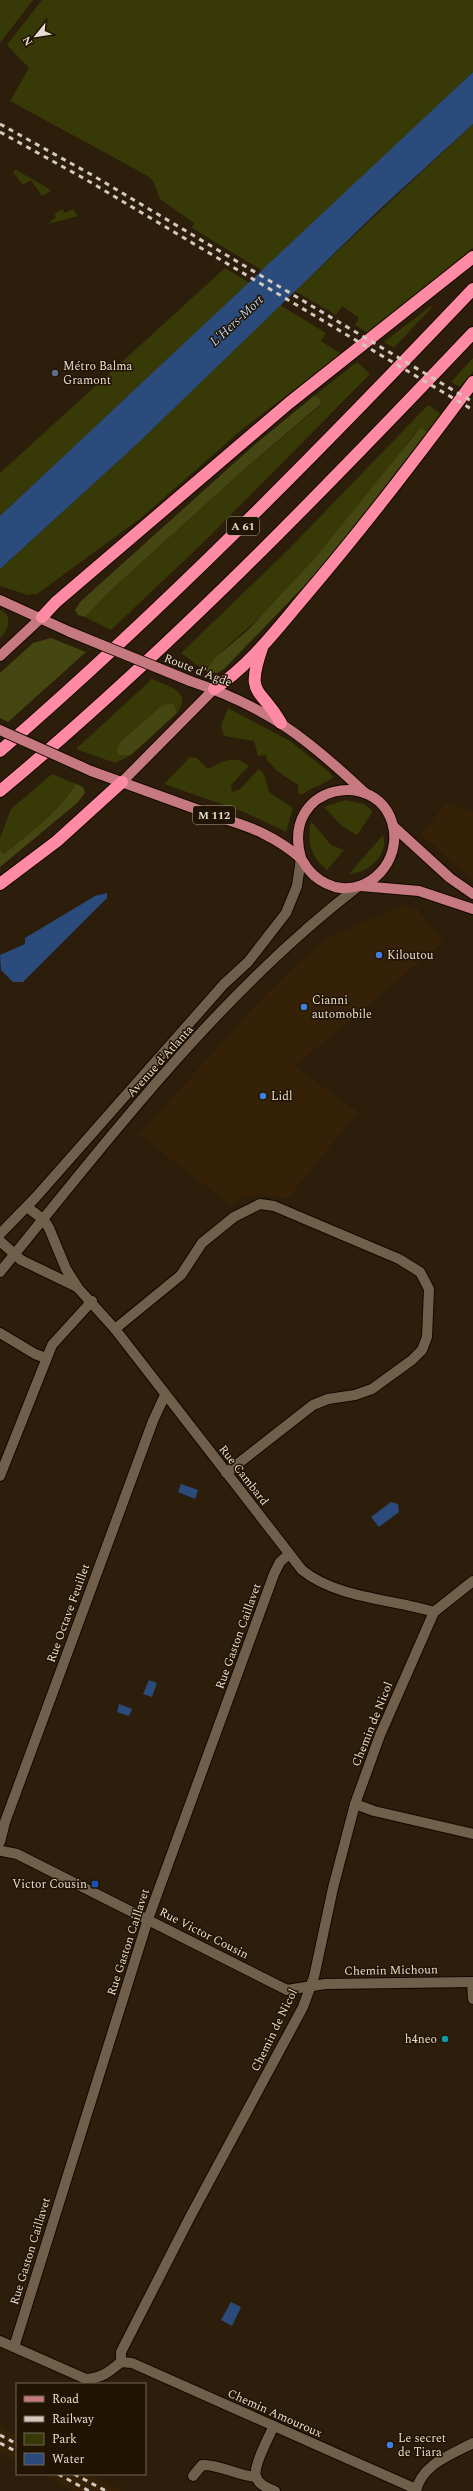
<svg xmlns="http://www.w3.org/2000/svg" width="473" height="2491" viewBox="0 0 473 2491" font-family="Spectral,serif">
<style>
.built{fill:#342107}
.green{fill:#373907}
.forest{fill:#454713}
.water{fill:#2a4b7c}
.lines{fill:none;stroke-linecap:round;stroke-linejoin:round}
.street-casing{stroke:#140700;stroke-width:12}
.secondary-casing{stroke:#140700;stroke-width:12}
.primary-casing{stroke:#140700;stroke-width:12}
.highway-casing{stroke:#140700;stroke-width:14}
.street{stroke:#705f4a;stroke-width:10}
.secondary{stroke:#705f4a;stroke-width:10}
.primary{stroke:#c6797f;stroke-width:10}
.highway{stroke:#ff8aa3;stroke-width:12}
.rail{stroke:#d4c9be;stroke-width:3;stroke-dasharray:5 5;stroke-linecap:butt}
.primary-bridge-casing{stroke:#140700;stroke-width:12;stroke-linecap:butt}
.primary-bridge{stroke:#c6797f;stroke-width:10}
.service-dot{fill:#5c6f8a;stroke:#221403;stroke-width:1.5}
.shop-dot{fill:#3f7fe0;stroke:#221403;stroke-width:1.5}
.transit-dot{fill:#1a4fb4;stroke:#221403;stroke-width:1.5}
.culture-dot{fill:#0f9aa8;stroke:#221403;stroke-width:1.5}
.labels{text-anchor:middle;stroke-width:3;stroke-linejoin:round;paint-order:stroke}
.shield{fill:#221403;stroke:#aca194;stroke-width:1}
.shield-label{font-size:11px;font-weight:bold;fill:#e7ddd2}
.poi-label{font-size:12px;fill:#e7ddd2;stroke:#221403;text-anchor:start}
.street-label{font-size:12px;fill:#e7ddd2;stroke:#221403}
.water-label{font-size:13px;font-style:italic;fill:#bfd4f3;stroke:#221403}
</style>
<rect width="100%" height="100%" fill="#2c1e0a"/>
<g class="built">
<path d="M447,802l26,10v68l-52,-46z"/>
<path d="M405,904l6,7 8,-4v5l25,30 -149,124 63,46 -70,87 -30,-5 -15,3 -12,9 -92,-72 128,-141 45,-42 16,-13z"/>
<path d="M0,2425l17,10v26l-17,-9z"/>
<path d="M41,2474h49l32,17h-50z"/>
</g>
<g class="green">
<path d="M0,0h33l-33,43z"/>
<path d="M42,0h431v72l-210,199 -71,-43 2,-5 -34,-24 -7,-18 -7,-6 -136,-74 19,-33 -22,-23z"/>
<path d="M473,124v124l-105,85 -13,-8 4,-7 -17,-12 -6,9 -41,-24z"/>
<path d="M16,170l32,18 3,3 -9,5 -11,-16 -8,5 -10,-13z"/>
<path d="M62,209l3,4 8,-4 5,7 -30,8 8,-7 -2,-3z"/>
<path d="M225,268l25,15 -250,233v-43z"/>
<path d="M280,305l46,28 -5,8 20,13 -101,77 -99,87 -104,76 -9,1 -28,-9v-17l136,-124z"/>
<path d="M431,306l1,1 -38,41 -10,-6z"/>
<path d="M473,358v13l-11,17 -11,-6z"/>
<path d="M357,362l13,12 -163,165 -96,91 -26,-13 26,-27 138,-125 71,-59 1,-6 -6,-5z"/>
<path d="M428,405l15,10 -15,18h-13c-41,59 -94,120 -143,172 -22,23 -49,42 -67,66l-24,-18 106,-102z"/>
<path d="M0,610c14,5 8,20 0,28z"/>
<path d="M152,679c16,7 41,13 25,34l-3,-9 -5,-1 -9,4 -39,34 -3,13 13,1 -16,8 -39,-14z"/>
<path d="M228,708l62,33 39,31 4,5c-5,6 -23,11 -32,18l-3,-3v-7l-21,-14 -10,-11 -1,-5 -8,1 -4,-15 -30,-5 -3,-10z"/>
<path d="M190,757l7,1 11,11c16,-8 25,-15 41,-3l-18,19 1,7 7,-2 20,-21 5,5 5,18 24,16 -7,24 -42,-20 -80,-28z"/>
<path d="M52,774l24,10c-18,29 -46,49 -72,70l-4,-4v-12l11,-29z"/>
<path d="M345,800l19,4 9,7 -16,24 -15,-9 -18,-19z"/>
<path d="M311,821l20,24 13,5 -17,20c-17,-14 -20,-28 -16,-49z"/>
<path d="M383,835c7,19 -16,39 -34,39z"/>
</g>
<g class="forest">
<path d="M315,395l6,5 -1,5 -71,60 -138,125 -26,27 -7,-2 -3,-5 6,-9 171,-154z"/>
<path d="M421,427l7,6 -94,122 -110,114 -7,4 -12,-2 10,-13 33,-28 68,-73z"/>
<path d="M51,638l35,14 -78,70 -8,-4v-45l33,-30z"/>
<path d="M169,703l5,1 3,9 -46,42h-13l-1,-7 4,-7 39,-34z"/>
<path d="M76,784l7,3 2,6 -8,10 -77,64v-17l4,4c26,-21 54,-41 72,-70z"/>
</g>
<g class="water">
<path d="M473,72v52l-94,86 -243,235 -136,124v-53z"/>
<path d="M107,893v5l-84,84h-10l-12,-12 -1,-15 25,-11v-6l70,-42z"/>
<path d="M181,1484l17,6 -3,9 -17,-7z"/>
<path d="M391,1502l7,2 1,8 -20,15 -8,-10z"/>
<path d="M149,1680l8,3 -5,14 -9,-3z"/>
<path d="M119,1704l13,5 -3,7 -12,-4z"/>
<path d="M231,2302l10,5 -9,19 -11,-6z"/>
</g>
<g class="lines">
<g class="street-casing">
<g id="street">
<path d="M27,1207l17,13 5,8 17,41 12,19 37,41 187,241c34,28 90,29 132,42"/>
<path d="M0,1241l21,19 56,27"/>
<path d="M115,1329l66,-54 21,-32 32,-26 26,-13 14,2 125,53 21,13 9,17 -2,48 -5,13 -10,10 -40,29 -17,6 -27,4 -15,6 -87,68"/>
<path d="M0,1333l35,21 11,4"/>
<path d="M0,1476l52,-131 40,-44"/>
<path d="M355,1804l19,7 99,23"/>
<path d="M0,1842l5,-20 148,-401 12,-26"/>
<path d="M2,1851l15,3 270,136 38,-6 148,-2"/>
<path d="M472,1982l1,17"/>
<path d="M0,2341l86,38c16,-1 23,-7 35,-17v-10l69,-135 113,-210 11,-30 19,-89 22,-84 25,-69 54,-123 39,-31"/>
<path d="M14,2347l134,-428 126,-345 6,-12 9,-8"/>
<path d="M121,2362l11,1 284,126"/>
<path d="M274,2426c-5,10 -21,41 -18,50 2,9 12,12 19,15"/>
<path d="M193,2476l9,-11c18,-1 35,11 54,12"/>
<path d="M416,2491c6,-27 35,-36 57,-48"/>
</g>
</g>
<g class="secondary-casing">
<g id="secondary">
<path d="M0,1234l36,-37 188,-213 24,-22 38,-49 11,-27 4,-28"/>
<path d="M0,1272c109,-133 221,-281 359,-386"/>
</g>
</g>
<g class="primary-casing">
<g id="primary">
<path d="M0,600l70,32"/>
<path d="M0,656l42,-39"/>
<path d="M190,681c77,26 117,57 175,112"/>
<path d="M91,771c38,14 77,28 116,42 19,7 40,12 57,21 12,6 25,14 35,23 4,3 6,8 9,12 7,9 17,15 27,18 36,8 66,-27 58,-61 -14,-60 -113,-42 -92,32"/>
<path d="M122,782l92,-93"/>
<path d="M393,826l57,52 23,16"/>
<path d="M361,886l58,5 54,18"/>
</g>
</g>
<g class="highway-casing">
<g id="highway">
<path d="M42,617l14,-15 233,-199 184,-146"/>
<path d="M262,648c-17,49 -2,38 19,75"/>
<path d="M214,689c36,-24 63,-60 91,-93 59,-69 114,-141 168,-214"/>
<path d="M0,751c167,-145 321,-302 473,-462"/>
<path d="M0,791c169,-141 322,-299 473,-458"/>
<path d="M0,884l57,-43 65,-59"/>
</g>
</g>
<use href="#street" class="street"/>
<use href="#secondary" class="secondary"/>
<use href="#primary" class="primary"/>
<use href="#highway" class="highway"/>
<g class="rail">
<path d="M0,124l92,51 381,227"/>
<path d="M0,132l85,47 388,231"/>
<path d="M0,2435l17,9"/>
<path d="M0,2443l17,9"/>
<path d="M58,2474l31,17"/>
<path d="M74,2474l32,17"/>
</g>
<g class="primary-bridge-casing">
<g id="primary-bridge">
<path d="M70,632l120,49"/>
<path d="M0,730l91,41"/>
</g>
</g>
<use href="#primary-bridge" class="primary-bridge"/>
</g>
<circle class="service-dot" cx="55" cy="373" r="4"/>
<g class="shop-dot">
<circle cx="379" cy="955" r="4"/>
<circle cx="304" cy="1007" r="4"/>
<circle cx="263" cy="1096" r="4"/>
<circle cx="390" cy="2445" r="4"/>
</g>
<rect class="transit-dot" x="91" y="1880" width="8" height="8" rx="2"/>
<circle class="culture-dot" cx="445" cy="2039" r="4"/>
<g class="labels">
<g class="shield">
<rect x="227" y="517" width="32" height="18" rx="3"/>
<rect x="193" y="806" width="42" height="18" rx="3"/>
</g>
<g class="shield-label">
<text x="243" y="530">A 61</text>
<text x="214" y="819">M 112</text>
</g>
<g class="poi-label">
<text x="63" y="370">Métro Balma<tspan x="63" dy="14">Gramont</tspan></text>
<text x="387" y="959">Kiloutou</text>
<text x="312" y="1004">Cianni<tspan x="312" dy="14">automobile</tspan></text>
<text x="271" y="1100">Lidl</text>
<text x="87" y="1888" text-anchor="end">Victor Cousin</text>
<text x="437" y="2043" text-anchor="end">h4neo</text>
<text x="398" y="2442">Le secret<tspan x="398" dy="14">de Tiara</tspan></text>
</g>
<g class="street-label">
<text transform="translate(198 670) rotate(21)" y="4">Route d'Agde</text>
<text transform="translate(160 1061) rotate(-48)" y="4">Avenue d'Atlanta</text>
<text transform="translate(244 1475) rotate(52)" y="4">Rue Cambard</text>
<text transform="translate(68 1613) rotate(-70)" y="4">Rue Octave Feuillet</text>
<text transform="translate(238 1636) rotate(-70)" y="4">Rue Gaston Caillavet</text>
<text transform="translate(372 1724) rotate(-68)" y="4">Chemin de Nicol</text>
<text transform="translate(204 1933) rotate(27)" y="4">Rue Victor Cousin</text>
<text transform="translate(128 1942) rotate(-72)" y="4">Rue Gaston Caillavet</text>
<text transform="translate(391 1970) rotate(-1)" y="4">Chemin Michoun</text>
<text transform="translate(274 2030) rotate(-64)" y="4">Chemin de Nicol</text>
<text transform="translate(30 2251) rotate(-73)" y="4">Rue Gaston Caillavet</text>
<text transform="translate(275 2413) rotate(24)" y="4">Chemin Amouroux</text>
</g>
<g class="water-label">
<text transform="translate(236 320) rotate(-43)" y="5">L'Hers-Mort</text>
</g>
</g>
<rect x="16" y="2383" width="130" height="92" fill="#221403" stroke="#716456"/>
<rect x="24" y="2396" width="20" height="6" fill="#c6797f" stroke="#716456"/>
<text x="52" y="2403" font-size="12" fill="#e7ddd2">Road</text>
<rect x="24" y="2416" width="20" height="6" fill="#d4c9be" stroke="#716456"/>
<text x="52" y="2423" font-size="12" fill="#e7ddd2">Railway</text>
<rect x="24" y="2433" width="20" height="12" fill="#373907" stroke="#716456"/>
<text x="52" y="2443" font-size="12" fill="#e7ddd2">Park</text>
<rect x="24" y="2453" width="20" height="12" fill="#2a4b7c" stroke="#716456"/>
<text x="52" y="2463" font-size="12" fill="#e7ddd2">Water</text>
<g transform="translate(36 36) rotate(240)" stroke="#221403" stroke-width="3" paint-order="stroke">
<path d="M0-3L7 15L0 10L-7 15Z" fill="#e7ddd2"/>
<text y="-6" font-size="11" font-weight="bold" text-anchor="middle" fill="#e7ddd2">N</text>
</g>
</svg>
